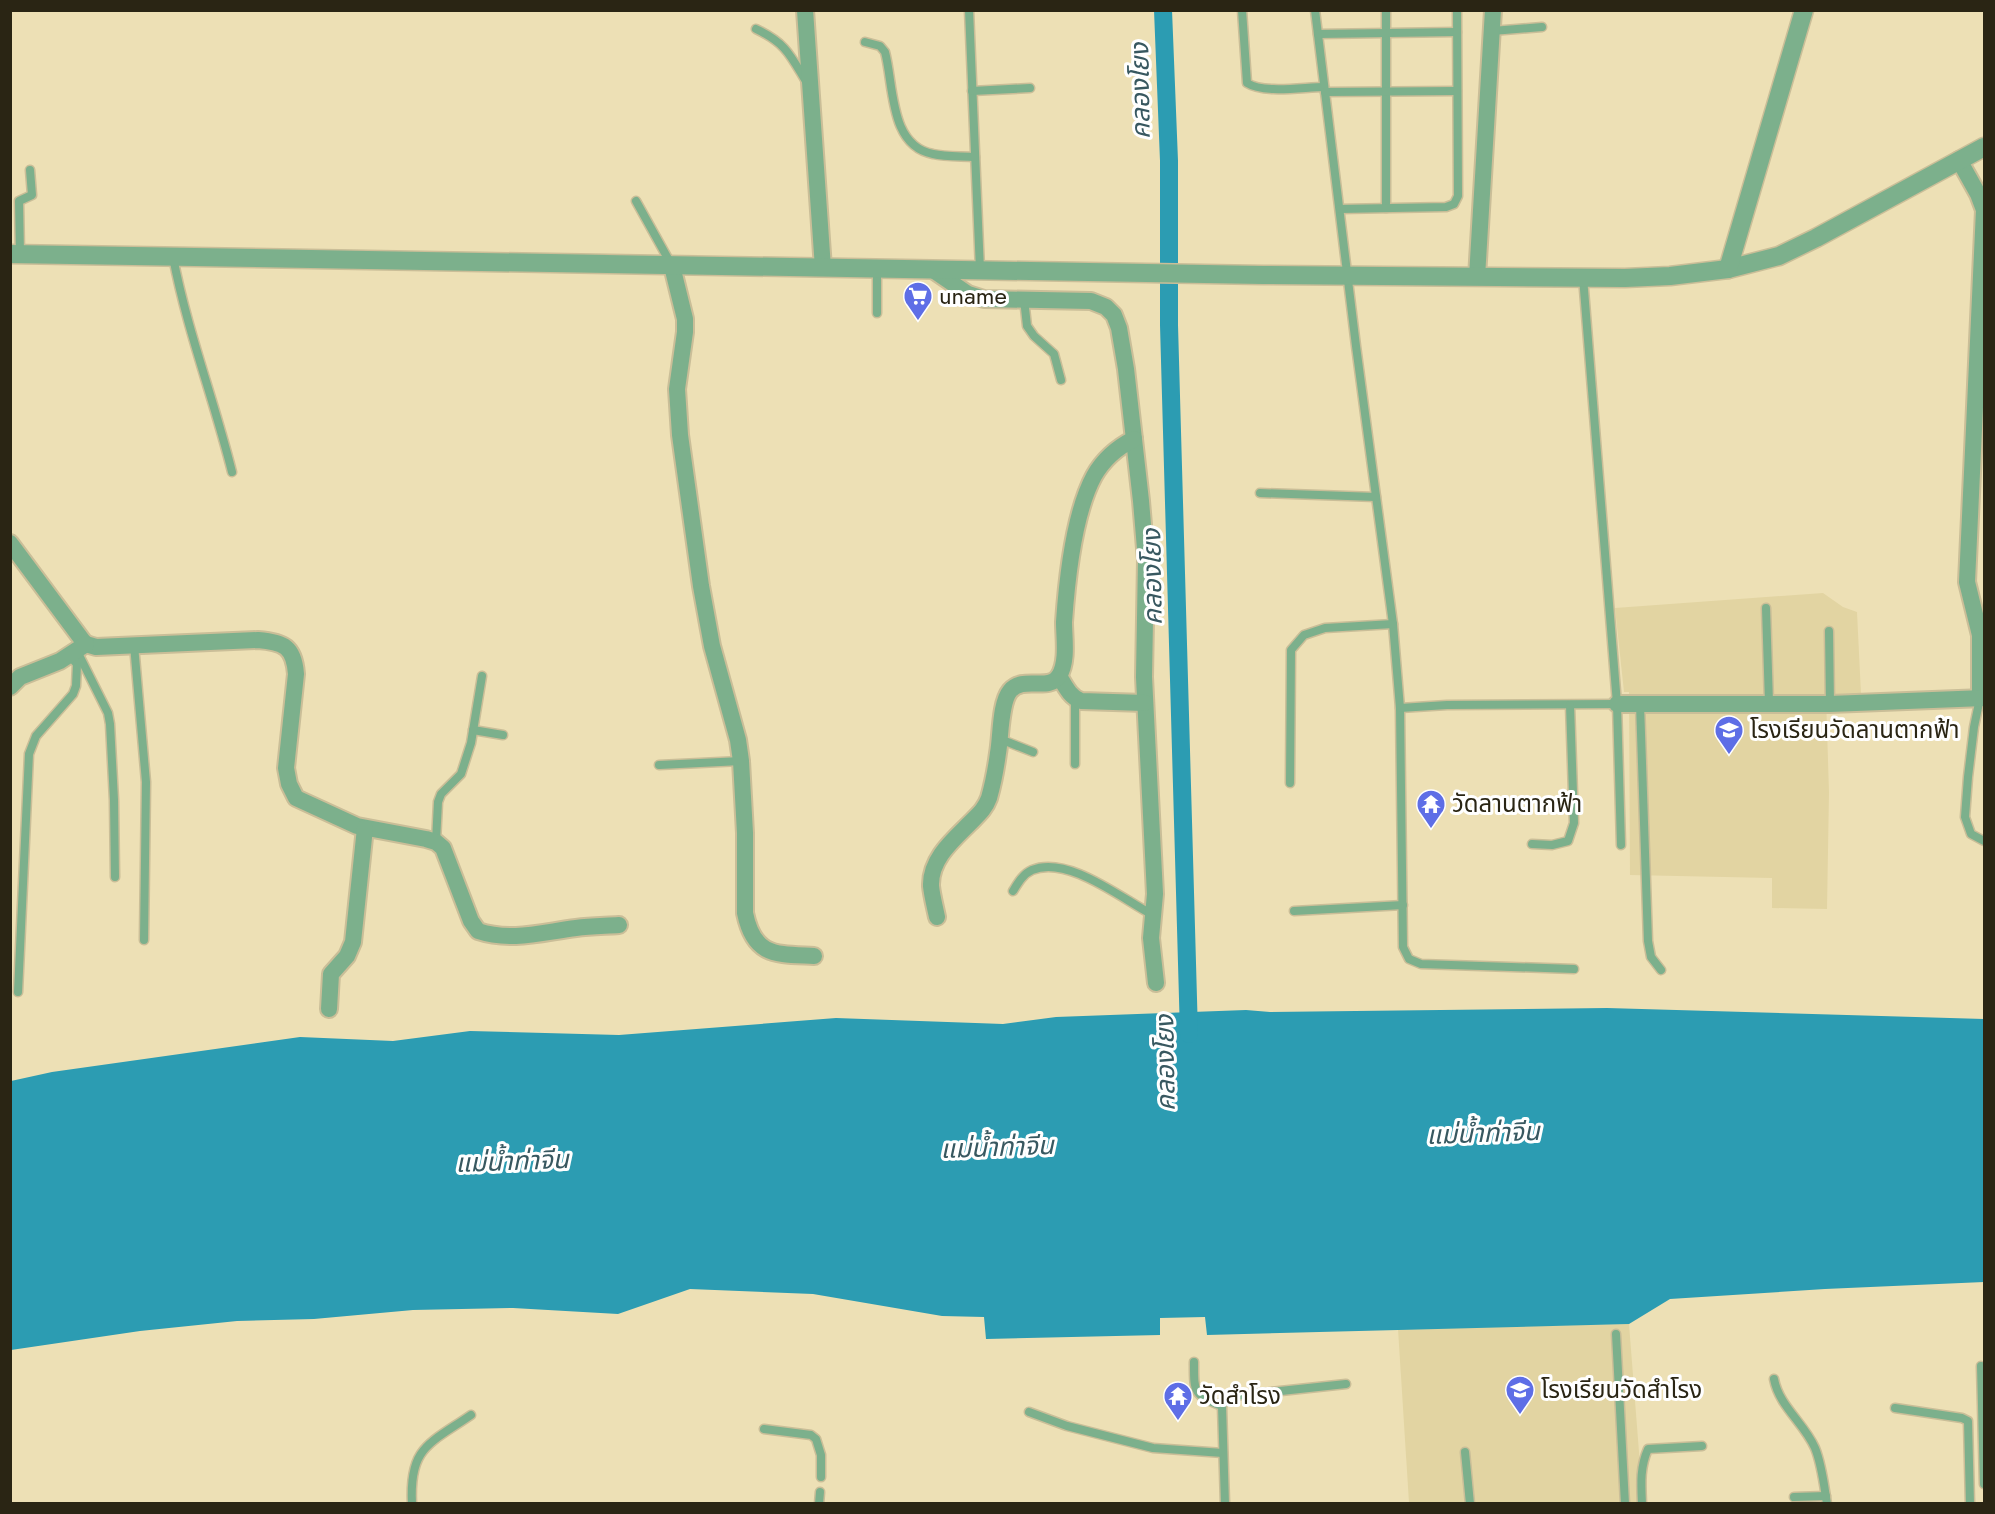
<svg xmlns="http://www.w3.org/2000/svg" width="1995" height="1514" viewBox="0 0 1995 1514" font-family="Jost,'Noto Sans Thai',sans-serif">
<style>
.built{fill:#e2d4a2}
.water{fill:#2c9cb2}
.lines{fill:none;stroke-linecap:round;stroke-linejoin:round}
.canal{stroke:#2c9cb2;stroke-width:18}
.service-casing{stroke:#cabe98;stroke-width:11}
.minor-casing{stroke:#cabe98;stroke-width:20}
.tertiary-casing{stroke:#cabe98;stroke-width:21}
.service{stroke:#7cb08c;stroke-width:8}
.minor{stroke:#7cb08c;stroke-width:16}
.tertiary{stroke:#7cb08c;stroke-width:18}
.labels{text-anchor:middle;stroke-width:6;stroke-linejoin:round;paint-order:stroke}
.poi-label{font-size:24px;fill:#2a2514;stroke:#fff;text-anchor:start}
.water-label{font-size:26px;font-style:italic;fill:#385860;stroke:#fff}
</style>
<rect width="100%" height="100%" fill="#ede0b5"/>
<g class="built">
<path d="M1823,593l20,14 14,5 4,82 -35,3 3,95 -2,117 -55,-1v-30l-142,-3 -1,-183h-5l-9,-84z"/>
<path d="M1629,1324l14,179h-234l-11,-174z"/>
</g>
<path class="water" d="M1607,1008l377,11v263l-159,7 -155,10 -41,25 -422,11 -2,-18 -45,1v17l-174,4 -2,-22 -42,-1 -129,-22 -123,-5 -72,25 -105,-6 -100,2 -99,9 -77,2 -97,10 -129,19v-269l41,-9 248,-35 93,4 77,-10 149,4 217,-17 167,6 53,-7 190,-7 24,2z"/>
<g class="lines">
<path class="canal" d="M1163,10l6,151v164l20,709"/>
<g class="service-casing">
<g id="service">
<path d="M969,10l11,260"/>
<path d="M1242,10l5,73c17,11 57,4 77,4"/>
<path d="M1315,10l41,336 37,278 7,84 3,239 6,12 12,5 153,5"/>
<path d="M1386,10v198"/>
<path d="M756,29c31,15 34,26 51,54"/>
<path d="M1492,31l50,-4"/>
<path d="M1318,34l139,-2"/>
<path d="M865,42l15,4 5,6c9,33 4,94 48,102 13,3 28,2 42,3"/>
<path d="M972,91l58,-3"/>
<path d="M1325,92l132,-1"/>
<path d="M636,201l35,63"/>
<path d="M1340,209l106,-2 8,-3 4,-8 -1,-186"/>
<path d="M20,254l-1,-53 13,-6 -2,-25"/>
<path d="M173,257c14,73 41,143 59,215"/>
<path d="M1583,277l34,427 4,141"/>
<path d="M1024,299l3,27 7,10 20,18 7,26"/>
<path d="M877,313v-44"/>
<path d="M1260,493l116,4"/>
<path d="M1766,608l3,95"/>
<path d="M1829,631l1,73"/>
<path d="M134,645l12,137 -2,158"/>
<path d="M77,651l31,62 2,11 4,76 1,77"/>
<path d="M1980,698l-6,29 -6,50 -3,40 6,17 13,7"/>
<path d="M1640,704l8,237 3,16 10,13"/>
<path d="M1400,708l47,-3 170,-1"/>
<path d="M473,730l30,5"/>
<path d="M1000,739l33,13"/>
<path d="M1075,764v-65"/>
<path d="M659,765l82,-4"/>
<path d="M1290,783l1,-133 13,-15 21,-7 68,-4"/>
<path d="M436,842l2,-40 3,-8 20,-20 10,-31 11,-67"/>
<path d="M1532,844l20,1 16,-4 6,-18 -4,-118"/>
<path d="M1013,891c5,-8 10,-17 19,-21 36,-15 90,29 121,45"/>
<path d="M1294,911l109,-6"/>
<path d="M18,992l11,-238 7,-18 37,-42 3,-8 1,-22 -7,-8"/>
<path d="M1616,1334l9,170"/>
<path d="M1194,1362c0,30 -1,33 28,44"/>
<path d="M1981,1366l3,118"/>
<path d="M1774,1379c5,27 30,44 41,69 7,17 9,37 12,56"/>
<path d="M1895,1408l67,10 6,3 2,83"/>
<path d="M1029,1412l38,14 86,22 70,5"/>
<path d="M764,1429l47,6 5,4 5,16v22"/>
<path d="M1465,1452l5,52"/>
<path d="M1794,1497l32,-1"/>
<path d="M412,1504c-3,-57 17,-60 59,-89"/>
<path d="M819,1504l1,-12"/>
<path d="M1225,1504l-3,-98 3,-7 9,-3 112,-12"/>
<path d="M1642,1504c-1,-21 -2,-37 6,-55l54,-3"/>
</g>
</g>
<g class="minor-casing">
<g id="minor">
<path d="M805,10l18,258"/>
<path d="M1959,160l19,34 6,16 -17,372 13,53v63"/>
<path d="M672,266l13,53v13l-8,57 3,46 21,151 11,60 26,94 3,21 4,72v80c9,44 31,41 69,43"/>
<path d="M933,270l35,24 16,5 107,2 15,6 8,8 5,13 7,41 15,132 5,59 -2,117 11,217 -4,44 5,45"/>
<path d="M1477,277l16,-267"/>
<path d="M10,543l73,98 3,3 10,3 162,-7c26,2 36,7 38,34l-10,94 3,16 7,14 61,28 69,13 10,3 7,6 28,73 7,10c33,11 65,1 98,-3 15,-2 29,-2 43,-3"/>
<path d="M1059,676c6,10 11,21 22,25l64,2"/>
<path d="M10,687l10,-10 40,-16 26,-17"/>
<path d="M1617,704h213l154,-6"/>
<path d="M937,917c-2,-10 -5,-21 -6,-31 -1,-27 22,-46 39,-63 9,-9 15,-14 19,-25 4,-14 7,-30 9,-45 3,-16 2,-50 12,-62 13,-16 39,1 49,-15 9,-15 5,-38 5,-54 3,-43 10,-109 30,-146 9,-16 24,-29 40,-37"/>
<path d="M329,1009l2,-35 16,-18 6,-14 12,-114"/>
</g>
</g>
<g class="tertiary-casing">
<g id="tertiary">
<path d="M10,254l1253,21 362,3 45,-2 58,-7 51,-13 37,-18 168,-91"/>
<path d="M1728,269l76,-259"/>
</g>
</g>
<use href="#service" class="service"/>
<use href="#minor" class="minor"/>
<use href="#tertiary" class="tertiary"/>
</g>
<defs>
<g id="supermarket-pin" transform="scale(1.5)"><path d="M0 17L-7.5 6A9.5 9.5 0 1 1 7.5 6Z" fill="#5e6ee6" stroke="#fff"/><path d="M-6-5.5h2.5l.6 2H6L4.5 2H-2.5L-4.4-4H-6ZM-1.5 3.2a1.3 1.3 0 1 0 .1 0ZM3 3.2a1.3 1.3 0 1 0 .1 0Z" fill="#fff"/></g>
<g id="school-pin" transform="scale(1.5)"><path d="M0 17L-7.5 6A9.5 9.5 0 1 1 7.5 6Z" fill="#5e6ee6" stroke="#fff"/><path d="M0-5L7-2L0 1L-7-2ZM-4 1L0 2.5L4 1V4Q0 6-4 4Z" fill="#fff"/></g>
<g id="temple-pin" transform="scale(1.5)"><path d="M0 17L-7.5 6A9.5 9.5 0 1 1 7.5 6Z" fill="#5e6ee6" stroke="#fff"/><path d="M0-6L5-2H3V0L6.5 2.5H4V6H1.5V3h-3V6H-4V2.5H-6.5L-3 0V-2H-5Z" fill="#fff"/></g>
</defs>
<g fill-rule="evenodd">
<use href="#supermarket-pin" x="918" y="296"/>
<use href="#school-pin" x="1729" y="730"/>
<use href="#temple-pin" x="1431" y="804"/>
<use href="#school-pin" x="1520" y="1390"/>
<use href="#temple-pin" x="1178" y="1396"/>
</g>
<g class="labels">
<g class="poi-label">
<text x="939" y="304">uname</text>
<text x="1750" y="738">โรงเรียนวัดลานตากฟ้า</text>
<text x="1452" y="812">วัดลานตากฟ้า</text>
<text x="1541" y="1398">โรงเรียนวัดสำโรง</text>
<text x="1199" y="1404">วัดสำโรง</text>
</g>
<g class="water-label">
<text transform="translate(1140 91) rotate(-91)" y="9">คลองโยง</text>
<text transform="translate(1152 577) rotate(-91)" y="9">คลองโยง</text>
<text transform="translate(1165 1063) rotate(-91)" y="9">คลองโยง</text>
<text transform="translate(1483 1133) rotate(-2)" y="9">แม่น้ำท่าจีน</text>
<text transform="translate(997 1147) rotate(-2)" y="9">แม่น้ำท่าจีน</text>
<text transform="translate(512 1161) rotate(-2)" y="9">แม่น้ำท่าจีน</text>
</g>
</g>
<rect width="1995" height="1514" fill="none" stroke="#2a2514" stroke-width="24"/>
</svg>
